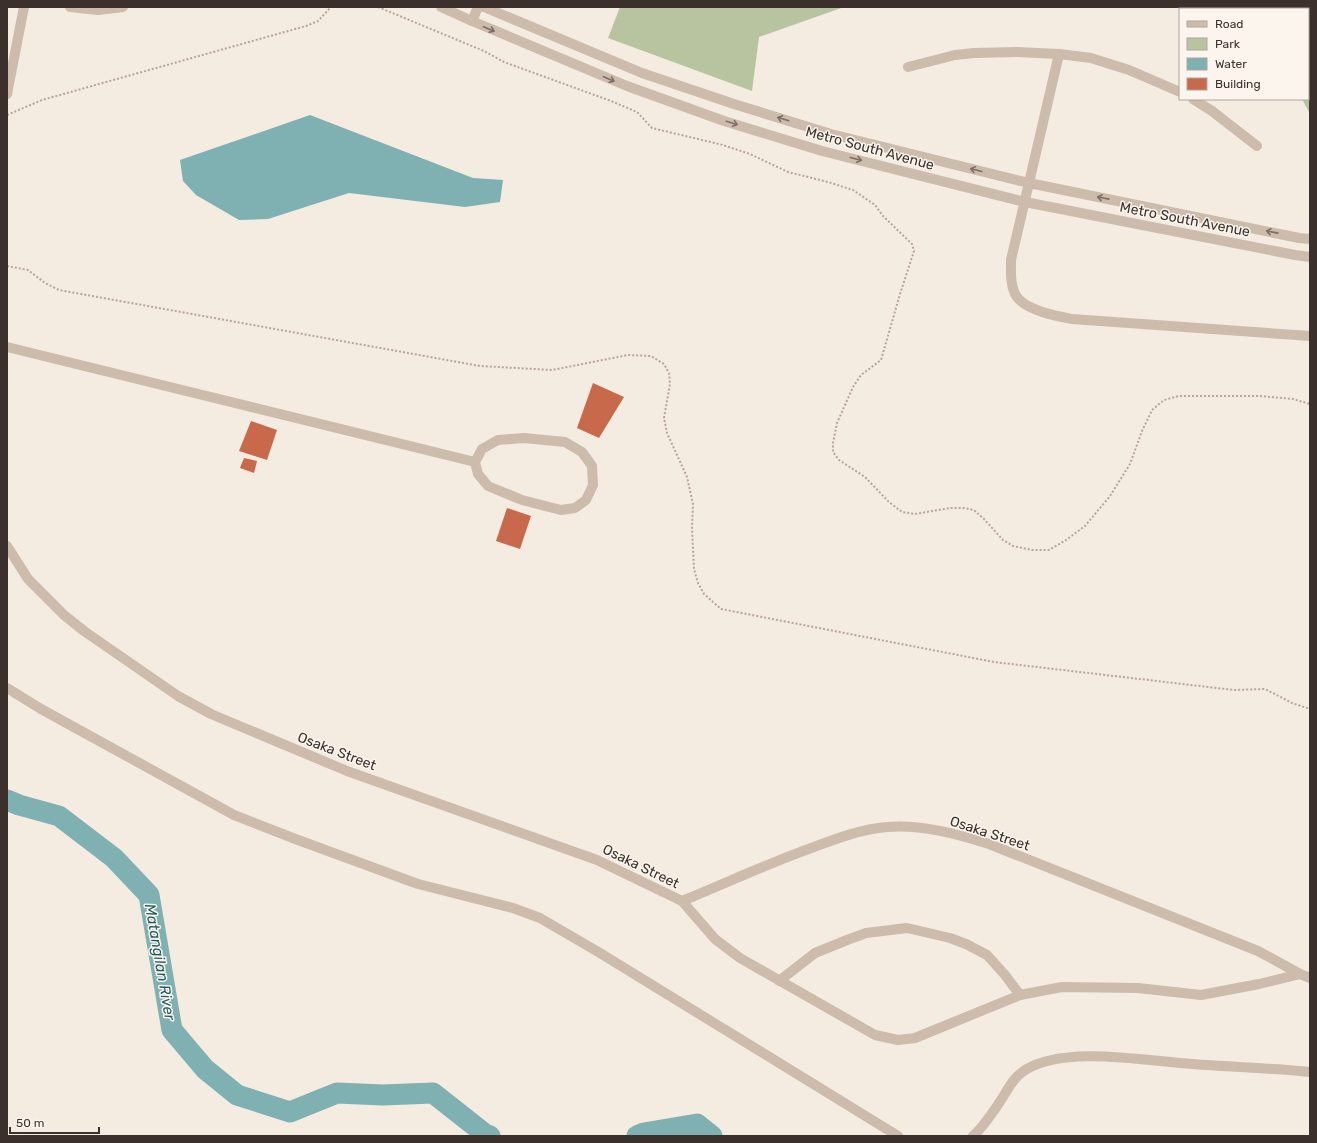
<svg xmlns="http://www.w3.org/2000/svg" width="1317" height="1143" viewBox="0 0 1317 1143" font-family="Rubik,sans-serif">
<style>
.green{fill:#b8c4a0}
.water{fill:#7fb0b2}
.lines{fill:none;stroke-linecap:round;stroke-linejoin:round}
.river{stroke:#7fb0b2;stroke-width:21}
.building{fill:#c8694b}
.path{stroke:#b9a596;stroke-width:2;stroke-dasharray:2 2;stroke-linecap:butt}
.minor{stroke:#cdbbac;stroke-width:10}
.tertiary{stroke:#cdbbac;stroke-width:10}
.oneway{stroke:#7d6f65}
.labels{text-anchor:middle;stroke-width:3;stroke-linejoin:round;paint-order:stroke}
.street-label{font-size:14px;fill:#3b302b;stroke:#fbf5ee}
.water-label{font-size:15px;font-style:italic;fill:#1f5a5e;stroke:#fbf5ee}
</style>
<rect width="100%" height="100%" fill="#f4ebe1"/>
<g class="green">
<path d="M620,7h224l-85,30 -7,54 -144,-53z"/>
<path d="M1186,7h124v107l-8,-15h6v-90h-117z"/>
</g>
<path class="water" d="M310,115l163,63 30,2 -3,22 -35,5 -116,-14 -81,26 -29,1 -43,-25 -13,-14 -3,-21z"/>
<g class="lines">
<g class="river">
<path d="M7,800l12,5 40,11 55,42 35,37 23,135 33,39 32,26 53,17 47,-19 46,2 50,-2 52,41 5,2"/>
<path d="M637,1136l7,-3 53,-9 15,12"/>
</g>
</g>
<g class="building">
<path d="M593,383l31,14 -25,41 -22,-10z"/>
<path d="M251,421l26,9 -10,30 -28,-9z"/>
<path d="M244,458l13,3 -3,12 -14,-5z"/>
<path d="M507,508l24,8 -11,33 -24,-8z"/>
</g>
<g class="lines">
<g class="path">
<path d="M378,7l106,44 20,11 107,39 26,11 15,16 71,17 27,9 38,18 40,10 25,8 22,15 8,11 29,28 2,7 -14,43 -19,66 -20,15 -8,12 -16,36 -4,20v9l6,8 26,17 24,25 13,10 13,2 35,-6h14l10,2 10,9 19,21 10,6 19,4h17l17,-10 19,-14 25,-30 20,-32 12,-33 10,-21 12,-10 15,-4h81l33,3 17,5"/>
<path d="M7,115l35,-15 264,-74 12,-5 13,-14"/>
<path d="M7,266l21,4 17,13 14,7 421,76 72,4 76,-15 23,1 13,8 5,9 1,11 -6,34 3,15 20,44 6,27 -1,24 2,41 4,14 6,11 17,15 273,53 240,28 31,-1 27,14 18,6"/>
</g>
<g class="minor">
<path d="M70,7l28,3 25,-3"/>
<path d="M472,21l6,-14"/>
<path d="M1059,54l-48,206c0,12 -1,23 4,34 8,16 41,22 57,25l238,17"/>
<path d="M908,67l47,-12 19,-2 43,-1 42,2 32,4 38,12 51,22"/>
<path d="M7,94l17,-87"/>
<path d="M1193,99l19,12 45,35"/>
<path d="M7,347l468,115"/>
<path d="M524,438l41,4 17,10 10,14 1,19 -7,15 -11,8 -14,2 -39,-10 -34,-14 -10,-12 -3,-12 7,-13 16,-9z"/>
<path d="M7,546l21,33 36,36 20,16 94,65 33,18 136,57 250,89 85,41c44,-18 87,-38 132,-54 24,-9 48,-18 73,-20 34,-3 70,7 102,17l269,107 42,23 10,4"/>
<path d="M7,688l34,21 193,106 64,25 120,44 95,24 27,10 60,35 298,183"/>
<path d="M682,901l33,38 25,19 135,77 23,5 17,-2 105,-43 42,-8 76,1 63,7 58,-11 41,-10"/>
<path d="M779,981l36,-28 32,-13 19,-7 41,-5 43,10 16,6 21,11 18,20 15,20"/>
<path d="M973,1136c11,-10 20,-24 28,-36 8,-12 11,-21 24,-30 41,-25 121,-9 167,-6 39,3 79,4 118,8"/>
</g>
<g class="tertiary">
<path d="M441,7l31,14 155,65 97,35 98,30 203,51 270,53 15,2"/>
<path d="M484,7l158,66 92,31 97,30 198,49 270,55 11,1"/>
</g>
</g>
<defs><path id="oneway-shaft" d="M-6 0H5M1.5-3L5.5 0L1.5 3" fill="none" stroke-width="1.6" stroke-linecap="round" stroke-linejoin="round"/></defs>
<g class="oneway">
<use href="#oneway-shaft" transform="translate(489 29) rotate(23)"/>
<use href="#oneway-shaft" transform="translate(609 79) rotate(23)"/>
<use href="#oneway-shaft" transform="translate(783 119) rotate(-163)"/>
<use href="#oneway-shaft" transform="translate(732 123) rotate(17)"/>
<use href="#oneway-shaft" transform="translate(856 159) rotate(14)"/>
<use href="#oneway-shaft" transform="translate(976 170) rotate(-166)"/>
<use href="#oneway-shaft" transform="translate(1103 198) rotate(-169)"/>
<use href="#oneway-shaft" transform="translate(1272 232) rotate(-169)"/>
</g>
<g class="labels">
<g class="street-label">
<text transform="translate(870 148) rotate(15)" y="5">Metro South Avenue</text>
<text transform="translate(1185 219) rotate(11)" y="5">Metro South Avenue</text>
<text transform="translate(337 751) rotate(21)" y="5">Osaka Street</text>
<text transform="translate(990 833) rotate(18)" y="5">Osaka Street</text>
<text transform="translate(641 866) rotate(26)" y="5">Osaka Street</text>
</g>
<g class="water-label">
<text transform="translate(160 962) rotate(80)" y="5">Matangilan River</text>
</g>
</g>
<rect width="1317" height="1143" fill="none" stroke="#3b302b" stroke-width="16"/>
<rect x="1179" y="8" width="130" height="92" fill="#fbf5ee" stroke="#aea6a0"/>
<rect x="1187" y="21" width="20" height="6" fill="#cdbbac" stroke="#aea6a0"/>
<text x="1215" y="28" font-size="12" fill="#3b302b">Road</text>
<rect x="1187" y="38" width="20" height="12" fill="#b8c4a0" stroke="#aea6a0"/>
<text x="1215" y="48" font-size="12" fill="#3b302b">Park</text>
<rect x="1187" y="58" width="20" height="12" fill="#7fb0b2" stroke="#aea6a0"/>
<text x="1215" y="68" font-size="12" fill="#3b302b">Water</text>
<rect x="1187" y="78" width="20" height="12" fill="#c8694b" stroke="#aea6a0"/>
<text x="1215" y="88" font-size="12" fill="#3b302b">Building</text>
<path d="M10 1127v6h89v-6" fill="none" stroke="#3b302b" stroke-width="2"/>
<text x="16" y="1127" font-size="12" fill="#3b302b" stroke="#fbf5ee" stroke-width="3" paint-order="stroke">50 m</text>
</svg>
